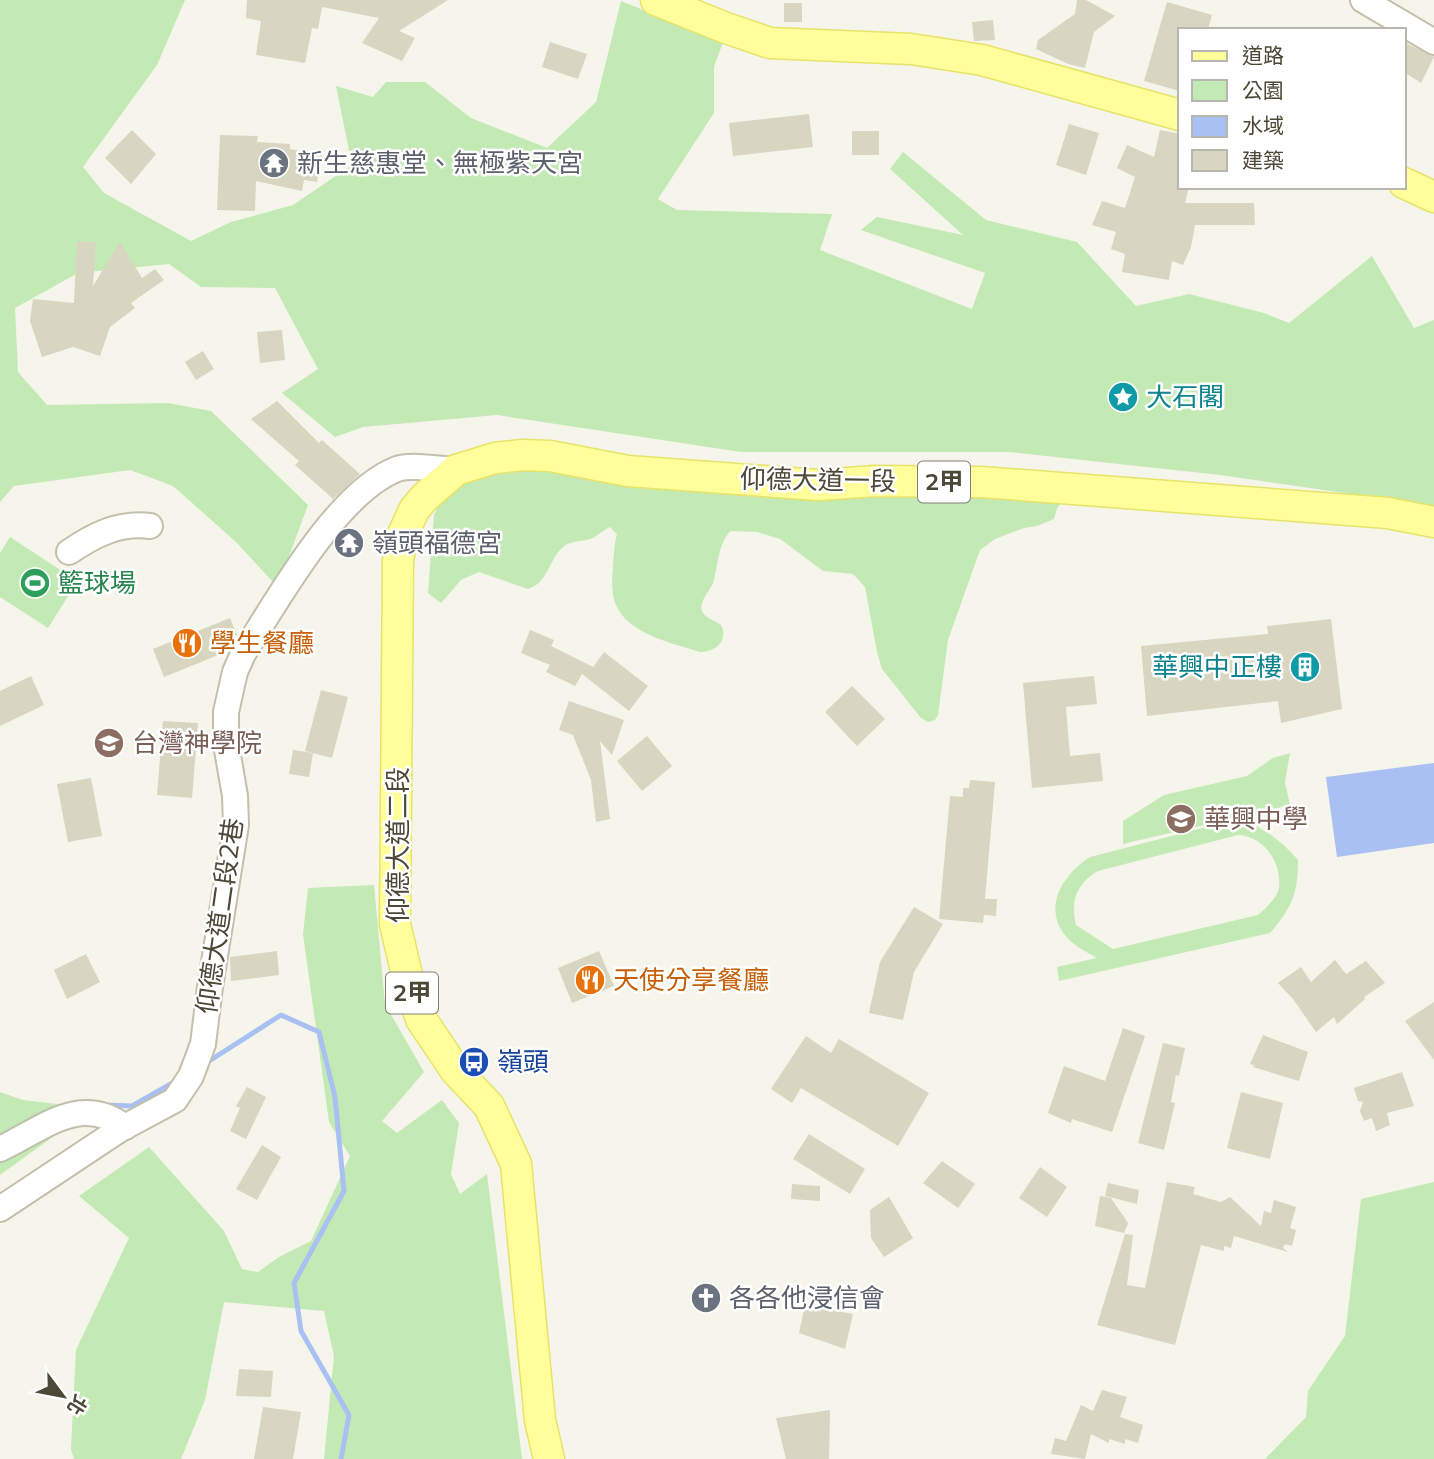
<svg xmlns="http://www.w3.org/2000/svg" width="1434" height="1459" viewBox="0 0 1434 1459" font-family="Mulish,'Noto Sans TC',sans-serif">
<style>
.green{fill:#c3eab4;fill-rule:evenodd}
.water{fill:#a8c0f2}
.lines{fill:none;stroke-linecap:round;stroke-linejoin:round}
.stream{stroke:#a8c0f2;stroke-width:5}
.building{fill:#d8d5c0}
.minor-casing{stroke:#c2c0ad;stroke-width:28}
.major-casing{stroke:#e7e368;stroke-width:33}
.minor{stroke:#fff;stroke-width:24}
.major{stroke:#fffe9b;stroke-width:30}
.labels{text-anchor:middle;stroke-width:5;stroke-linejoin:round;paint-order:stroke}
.shield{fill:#fff;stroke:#817f74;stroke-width:2}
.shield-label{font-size:24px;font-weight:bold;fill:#4b4838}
.worship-label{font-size:26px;fill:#5b616d;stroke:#fff;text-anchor:start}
.culture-label{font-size:26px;fill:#0d838f;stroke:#fff;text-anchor:start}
.street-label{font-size:26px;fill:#4b4838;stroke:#fff}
.leisure-label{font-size:26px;fill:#27864d;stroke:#fff;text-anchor:start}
.food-label{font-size:26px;fill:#c56008;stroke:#fff;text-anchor:start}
.education-label{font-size:26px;fill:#785e54;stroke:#fff;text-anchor:start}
.transit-label{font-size:26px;fill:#164399;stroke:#fff;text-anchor:start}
</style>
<rect width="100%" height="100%" fill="#f6f5eb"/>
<g class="green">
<path d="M0,0h185l-28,65 -74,102 21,26 87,48 40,-19 62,-17 59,-40 -16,-79 37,11 13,-15h39l46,36 76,30 49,-46 25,-101 102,41 -9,25v46l-56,86 19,11 155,4 -12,36 152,59 13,-36 -124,-43 16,-13 86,18 -73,-66 13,-17 83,68 91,22 59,64 53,-12 75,19 25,10 83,-67 42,72 20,-8v186l-214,-31 -212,-23h-267l-244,-37 -134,12 -28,10 -53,-44 36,-24 -43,-81 -74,-1 -32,-23 -91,9 -63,35 3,64 29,33 121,-2 43,8 97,94 -20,54 -15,23 -37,-40 -63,-56 -43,-16 -116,16 -14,16z"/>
<path d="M473,468l498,17 91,17 -5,6 -3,11 -17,7 -13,2 -29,11 -15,11 -32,90 -10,75 -3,5 -7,2 -7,-4 -39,-49 -5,-17 -12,-65 -12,-13 -30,-3 -43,-32 -23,-7 -26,-1c-13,11 -13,36 -18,52 -3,8 -16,20 -10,30 3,5 13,8 18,12 8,16 -6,27 -21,27 -28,-9 -72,-18 -84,-47 -5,-11 -4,-27 -3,-39 1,-11 1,-22 4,-32l-7,-7c-7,3 -12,9 -20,12 -8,3 -19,1 -27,8 -13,11 -16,37 -35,42l-49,-17 -18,8 -20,23 -13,-10 6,-78 6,-13z"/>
<path d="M10,537l58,38 4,15 -24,38 -48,-31v-44z"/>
<path d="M1290,753l-5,29 5,23 -167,39v-23l41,-26 83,-19 26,-18z"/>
<path d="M1241,818c22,11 41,22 57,42 0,33 -6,48 -28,73l-211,48 -2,-14 40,-9c-12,-7 -27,-14 -35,-27 -18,-28 4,-59 28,-74zM1238,835c26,1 44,28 41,53 -2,10 -13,20 -21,27l-145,34 -37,-24c-6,-24 0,-41 22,-54z"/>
<path d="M374,885l11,119 39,68 -42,49 15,12 45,-33 17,23 -8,51 9,20 27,-20 35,285h-198l10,-103 -10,-45 -100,-9 -19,98 -24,59h-107l-3,-10 5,-99 53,-112 -50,-42 70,-49 75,84 18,38 16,3 21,-15 32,-16 39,-85 -21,-34 -26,-188 5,-46z"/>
<path d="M0,1092l23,8 77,9 -32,17 -68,49z"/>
<path d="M1434,1182v277h-169l41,-42 2,-26 37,-55 16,-137z"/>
</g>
<path class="water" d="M1434,763v80l-97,14 -11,-80z"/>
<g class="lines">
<g class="stream">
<path d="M206,1063l75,-48 38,17 16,65 9,94 -50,92 7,48 48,84 -8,44"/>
<path d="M106,1105l26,1 44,-25"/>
</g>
</g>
<g class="building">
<path d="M247,0h201l-49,31 16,7 -13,23 -40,-18 17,-25 -57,-11 -4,22 -6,-1 -7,35 -49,-8 5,-34 -15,-3z"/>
<path d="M1077,0h9l29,16 -21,16 -9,36 -17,-4 -32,-15 2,-9 37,-26z"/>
<path d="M1167,2l45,13 -4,15h-28v61l-36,-10z"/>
<rect x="784" y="3" width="18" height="19"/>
<path d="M993,20l2,20 -21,1 -2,-19z"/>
<path d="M550,42l37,12 -9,25 -36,-12z"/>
<path d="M1404,42l30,15 -13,26 -17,-11z"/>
<path d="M809,114l4,33 -80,9 -4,-33z"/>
<path d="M1069,124l30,9 -13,42 -30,-10z"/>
<path d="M132,130l24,24 -25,30 -26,-26z"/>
<path d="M1160,130l20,4v53h9l-4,16h69l1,22h-60l-4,22 -8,18 -11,-4 -3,19 -47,-8 3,-18 -14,-5 5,-17 -24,-7 10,-24 23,7 10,-31 -18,-9 10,-23 27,12z"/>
<rect x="852" y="131" width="27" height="24"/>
<path d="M220,135l38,1 -1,6 33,2v5l32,6 -5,27 -13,-2 -2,11 -46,-10 -1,30 -38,-1z"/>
<path d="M77,241l19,1 -3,44 27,-44 22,36 13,-9 9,11 -33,23 4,5 -25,19 -10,29 -27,-9 -31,10 -12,-36 3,-22 41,4z"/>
<path d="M282,330l3,30 -25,3 -3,-31z"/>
<path d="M203,351l11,18 -18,11 -11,-18z"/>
<path d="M277,401l42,42 3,-3 38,34 -27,25 -38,-34 4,-4 -48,-42z"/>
<path d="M230,618l7,17 -11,5 3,8 -1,3 -64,26 -11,-28z"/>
<path d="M1331,619l11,90 -61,14 -3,-22 -131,15 -6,-70 127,-12 -1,-8z"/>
<path d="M530,630l24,10 -3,6 42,21 11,-15 44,34 -19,25 -47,-37 -7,12 -29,-14 4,-7 -29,-12z"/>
<path d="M31,676l13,29 -44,21v-35z"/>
<path d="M1094,676l3,28 -31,3 4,49 30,-3 3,28 -71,7 -9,-105z"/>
<path d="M852,686l33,33 -28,27 -32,-34z"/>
<path d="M321,690l27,7 -16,61 -27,-7z"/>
<path d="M569,701l55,19 -12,35 -12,-14 10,78 -14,3 -5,-42 -18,-45 -14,-5z"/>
<path d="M163,721l35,2 -6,75 -35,-3z"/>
<path d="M647,736l25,30 -30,25 -25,-30z"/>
<path d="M293,750l20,3 -4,24 -20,-3z"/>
<path d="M91,778l11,58 -34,6 -11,-58z"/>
<path d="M970,780l25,2 -10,117h12l-1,17 -12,-1 -1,8 -44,-4 11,-123 13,1v-9h6z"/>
<path d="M914,907l29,17 -29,48 -11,48 -34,-7 11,-51z"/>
<path d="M277,951l2,24 -48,6 -1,-24z"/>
<path d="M599,951l15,35 -42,17 -14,-35z"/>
<path d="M86,954l14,28 -33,17 -13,-29z"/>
<path d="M1335,960l11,14 20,-13 19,22 -21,14 1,2 -28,25 -3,-7 -18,15 -23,-33 -15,-16 23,-16 10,15z"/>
<path d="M1434,1002v58l-29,-39z"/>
<path d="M1123,1028l22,8 -33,96 -40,-13 -1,4 -23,-10 16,-47 41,15z"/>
<path d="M1263,1035l45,17 -9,29 -46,-14 1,-2 -4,-1z"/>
<path d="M806,1036l25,17 8,-14 90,54 -31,53 -97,-58 -9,15 -21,-14z"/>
<path d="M1163,1043l22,5 -6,28 -3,-1 -5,27 4,1 -11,47 -26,-7z"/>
<path d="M1402,1072l12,34 -27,7 3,12 -14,6 -4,-13 -8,3 -4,-10 3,-9 -5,-1 -4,-13z"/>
<path d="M247,1087l19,10 -20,42 -16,-8 10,-23 -4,-2z"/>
<path d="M1241,1092l42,11 -13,56 -43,-11z"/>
<path d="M809,1134l56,35 -15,25 -57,-35z"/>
<path d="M262,1145l19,12 -24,43 -21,-11z"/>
<path d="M942,1161l33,23 -17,24 -35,-25z"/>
<path d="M1040,1167l27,20 -20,30 -28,-19z"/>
<path d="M1167,1182l28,5 -2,7 28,8 9,-5 31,29 3,-15 7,2 3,-13 22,7 -6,21 6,2 -4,16 -7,-2 -2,4 5,4 -54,-16 -3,12 -7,-2v5l-23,-6 -26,100 -78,-20 28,-91 8,1 -6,50 18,3z"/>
<path d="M1108,1183l31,7 -2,14 -32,-8z"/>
<path d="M792,1184l28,2v15l-29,-2z"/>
<path d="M1100,1196l11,2 17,25 -4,10 -29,-7z"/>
<path d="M889,1197l24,41 -29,19 -13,-19 -1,-28z"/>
<path d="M805,1305l48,9 -8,35 -46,-16z"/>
<path d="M239,1369l34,2 -2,26 -35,-1z"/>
<path d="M1102,1390l25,7 -7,20 23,8 -5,18 -13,-4v5l-16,-5v4l-18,-9 -6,25 -34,-5 4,-16 11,3 15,-36 12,6z"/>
<path d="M263,1407l38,5 -8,47h-39z"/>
<path d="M830,1410l-1,49h-43l-10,-41z"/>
</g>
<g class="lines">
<g class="minor-casing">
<g id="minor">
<path d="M1363,0l71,42"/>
<path d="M69,552c25,-17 50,-30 81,-26"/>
<path d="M0,1149c43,-20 80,-56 125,-22"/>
<path d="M0,1209l119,-79 56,-30 16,-24 12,-32 7,-57 26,-162 -1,-29 -9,-52v-32l9,-40 8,-18c34,-53 94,-162 154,-185 13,-5 44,0 59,1"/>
</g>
</g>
<g class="major-casing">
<g id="major">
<path d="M656,0l70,28 44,15 141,6 71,11 198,55"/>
<path d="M1404,183l30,14"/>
<path d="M549,1459l-9,-39 -24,-256 -27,-58 -33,-35 -35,-52 -13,-40 -13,-55 3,-363 5,-27 11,-24 10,-12 32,-28 39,-12 27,-3 28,1 78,15 190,14 58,-4 105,1 407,31 46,9"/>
</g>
</g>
<use href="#minor" class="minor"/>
<use href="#major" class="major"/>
</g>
<defs>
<g id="temple-disc" transform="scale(1.575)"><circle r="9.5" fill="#6b7280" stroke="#fff"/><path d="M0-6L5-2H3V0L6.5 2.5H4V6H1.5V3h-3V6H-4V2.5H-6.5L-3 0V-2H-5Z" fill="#fff"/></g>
<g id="sight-disc" transform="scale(1.575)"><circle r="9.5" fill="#0f9aa8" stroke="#fff"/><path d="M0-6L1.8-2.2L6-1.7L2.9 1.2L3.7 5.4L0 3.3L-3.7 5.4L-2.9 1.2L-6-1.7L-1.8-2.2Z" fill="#fff"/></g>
<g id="stadium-disc" transform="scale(1.575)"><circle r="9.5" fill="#2e9e5b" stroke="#fff"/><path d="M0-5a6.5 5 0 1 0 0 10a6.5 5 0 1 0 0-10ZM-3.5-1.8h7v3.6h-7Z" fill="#fff"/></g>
<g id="restaurant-disc" transform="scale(1.575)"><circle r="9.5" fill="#e8710a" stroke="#fff"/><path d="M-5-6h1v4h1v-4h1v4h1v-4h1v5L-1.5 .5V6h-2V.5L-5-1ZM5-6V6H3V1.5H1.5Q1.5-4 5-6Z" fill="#fff"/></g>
<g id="building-disc" transform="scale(1.575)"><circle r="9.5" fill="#0f9aa8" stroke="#fff"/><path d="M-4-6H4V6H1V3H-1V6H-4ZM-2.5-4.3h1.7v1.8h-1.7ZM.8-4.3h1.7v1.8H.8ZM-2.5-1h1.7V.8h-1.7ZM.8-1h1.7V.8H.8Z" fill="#fff"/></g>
<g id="university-disc" transform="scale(1.575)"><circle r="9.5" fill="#8d6e63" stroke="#fff"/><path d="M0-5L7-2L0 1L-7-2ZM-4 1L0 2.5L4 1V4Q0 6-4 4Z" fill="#fff"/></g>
<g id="school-disc" transform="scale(1.575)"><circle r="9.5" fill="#8d6e63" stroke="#fff"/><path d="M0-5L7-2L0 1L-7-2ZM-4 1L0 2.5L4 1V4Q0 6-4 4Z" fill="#fff"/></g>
<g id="bus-disc" transform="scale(1.575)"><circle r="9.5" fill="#1a4fb4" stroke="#fff"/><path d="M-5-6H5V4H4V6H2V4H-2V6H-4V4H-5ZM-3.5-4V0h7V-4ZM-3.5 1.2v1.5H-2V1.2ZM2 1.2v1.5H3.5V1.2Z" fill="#fff"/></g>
<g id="church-disc" transform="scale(1.575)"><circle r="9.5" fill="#6b7280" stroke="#fff"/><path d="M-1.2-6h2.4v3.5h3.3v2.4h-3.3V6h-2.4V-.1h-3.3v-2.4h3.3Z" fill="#fff"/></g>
</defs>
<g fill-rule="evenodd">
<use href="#temple-disc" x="274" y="163"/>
<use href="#sight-disc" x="1123" y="397"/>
<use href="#temple-disc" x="349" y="543"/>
<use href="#stadium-disc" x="35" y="583"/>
<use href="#restaurant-disc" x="187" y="643"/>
<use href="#building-disc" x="1305" y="667"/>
<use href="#university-disc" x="109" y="743"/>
<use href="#school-disc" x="1181" y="819"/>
<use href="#restaurant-disc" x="590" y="980"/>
<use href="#bus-disc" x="474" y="1062"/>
<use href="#church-disc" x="706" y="1298"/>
</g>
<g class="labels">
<g class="shield">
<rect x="918" y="461.5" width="52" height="41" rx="5"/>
<rect x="386" y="972.5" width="52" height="41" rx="5"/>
</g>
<g class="shield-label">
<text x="944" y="490">2甲</text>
<text x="412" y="1001">2甲</text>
</g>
<g class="worship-label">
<text x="297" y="172">新生慈惠堂、無極紫天宮</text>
<text x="372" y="552">嶺頭福德宮</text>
<text x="729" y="1307">各各他浸信會</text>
</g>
<g class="culture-label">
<text x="1146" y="406">大石閣</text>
<text x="1282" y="676" text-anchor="end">華興中正樓</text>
</g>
<g class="street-label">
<text transform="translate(818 480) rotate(1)" y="9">仰德大道一段</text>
<text transform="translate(398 845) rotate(-90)" y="9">仰德大道二段</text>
<text transform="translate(220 916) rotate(-82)" y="9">仰德大道二段2巷</text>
</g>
<g class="leisure-label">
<text x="58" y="592">籃球場</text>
</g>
<g class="food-label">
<text x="210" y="652">學生餐廳</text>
<text x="613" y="989">天使分享餐廳</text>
</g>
<g class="education-label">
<text x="132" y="752">台灣神學院</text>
<text x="1204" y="828">華興中學</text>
</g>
<g class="transit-label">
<text x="497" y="1071">嶺頭</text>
</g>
</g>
<rect x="1178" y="28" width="228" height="161" fill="#ffffff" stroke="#b7b6af" stroke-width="2"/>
<rect x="1192" y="51" width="35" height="10" fill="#fffe9b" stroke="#b7b6af" stroke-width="2"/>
<text x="1242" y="63" font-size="21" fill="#4b4838">道路</text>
<rect x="1192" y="80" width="35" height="21" fill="#c3eab4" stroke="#b7b6af" stroke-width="2"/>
<text x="1242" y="98" font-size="21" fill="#4b4838">公園</text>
<rect x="1192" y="116" width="35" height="21" fill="#a8c0f2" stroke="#b7b6af" stroke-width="2"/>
<text x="1242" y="133" font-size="21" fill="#4b4838">水域</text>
<rect x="1192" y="150" width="35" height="21" fill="#d8d5c0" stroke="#b7b6af" stroke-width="2"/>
<text x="1242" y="168" font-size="21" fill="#4b4838">建築</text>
<g transform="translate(63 1396) rotate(122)" stroke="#ffffff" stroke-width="5" paint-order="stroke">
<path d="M0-5L12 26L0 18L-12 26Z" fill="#4b4838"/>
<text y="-10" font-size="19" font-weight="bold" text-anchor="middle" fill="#4b4838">北</text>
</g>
</svg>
